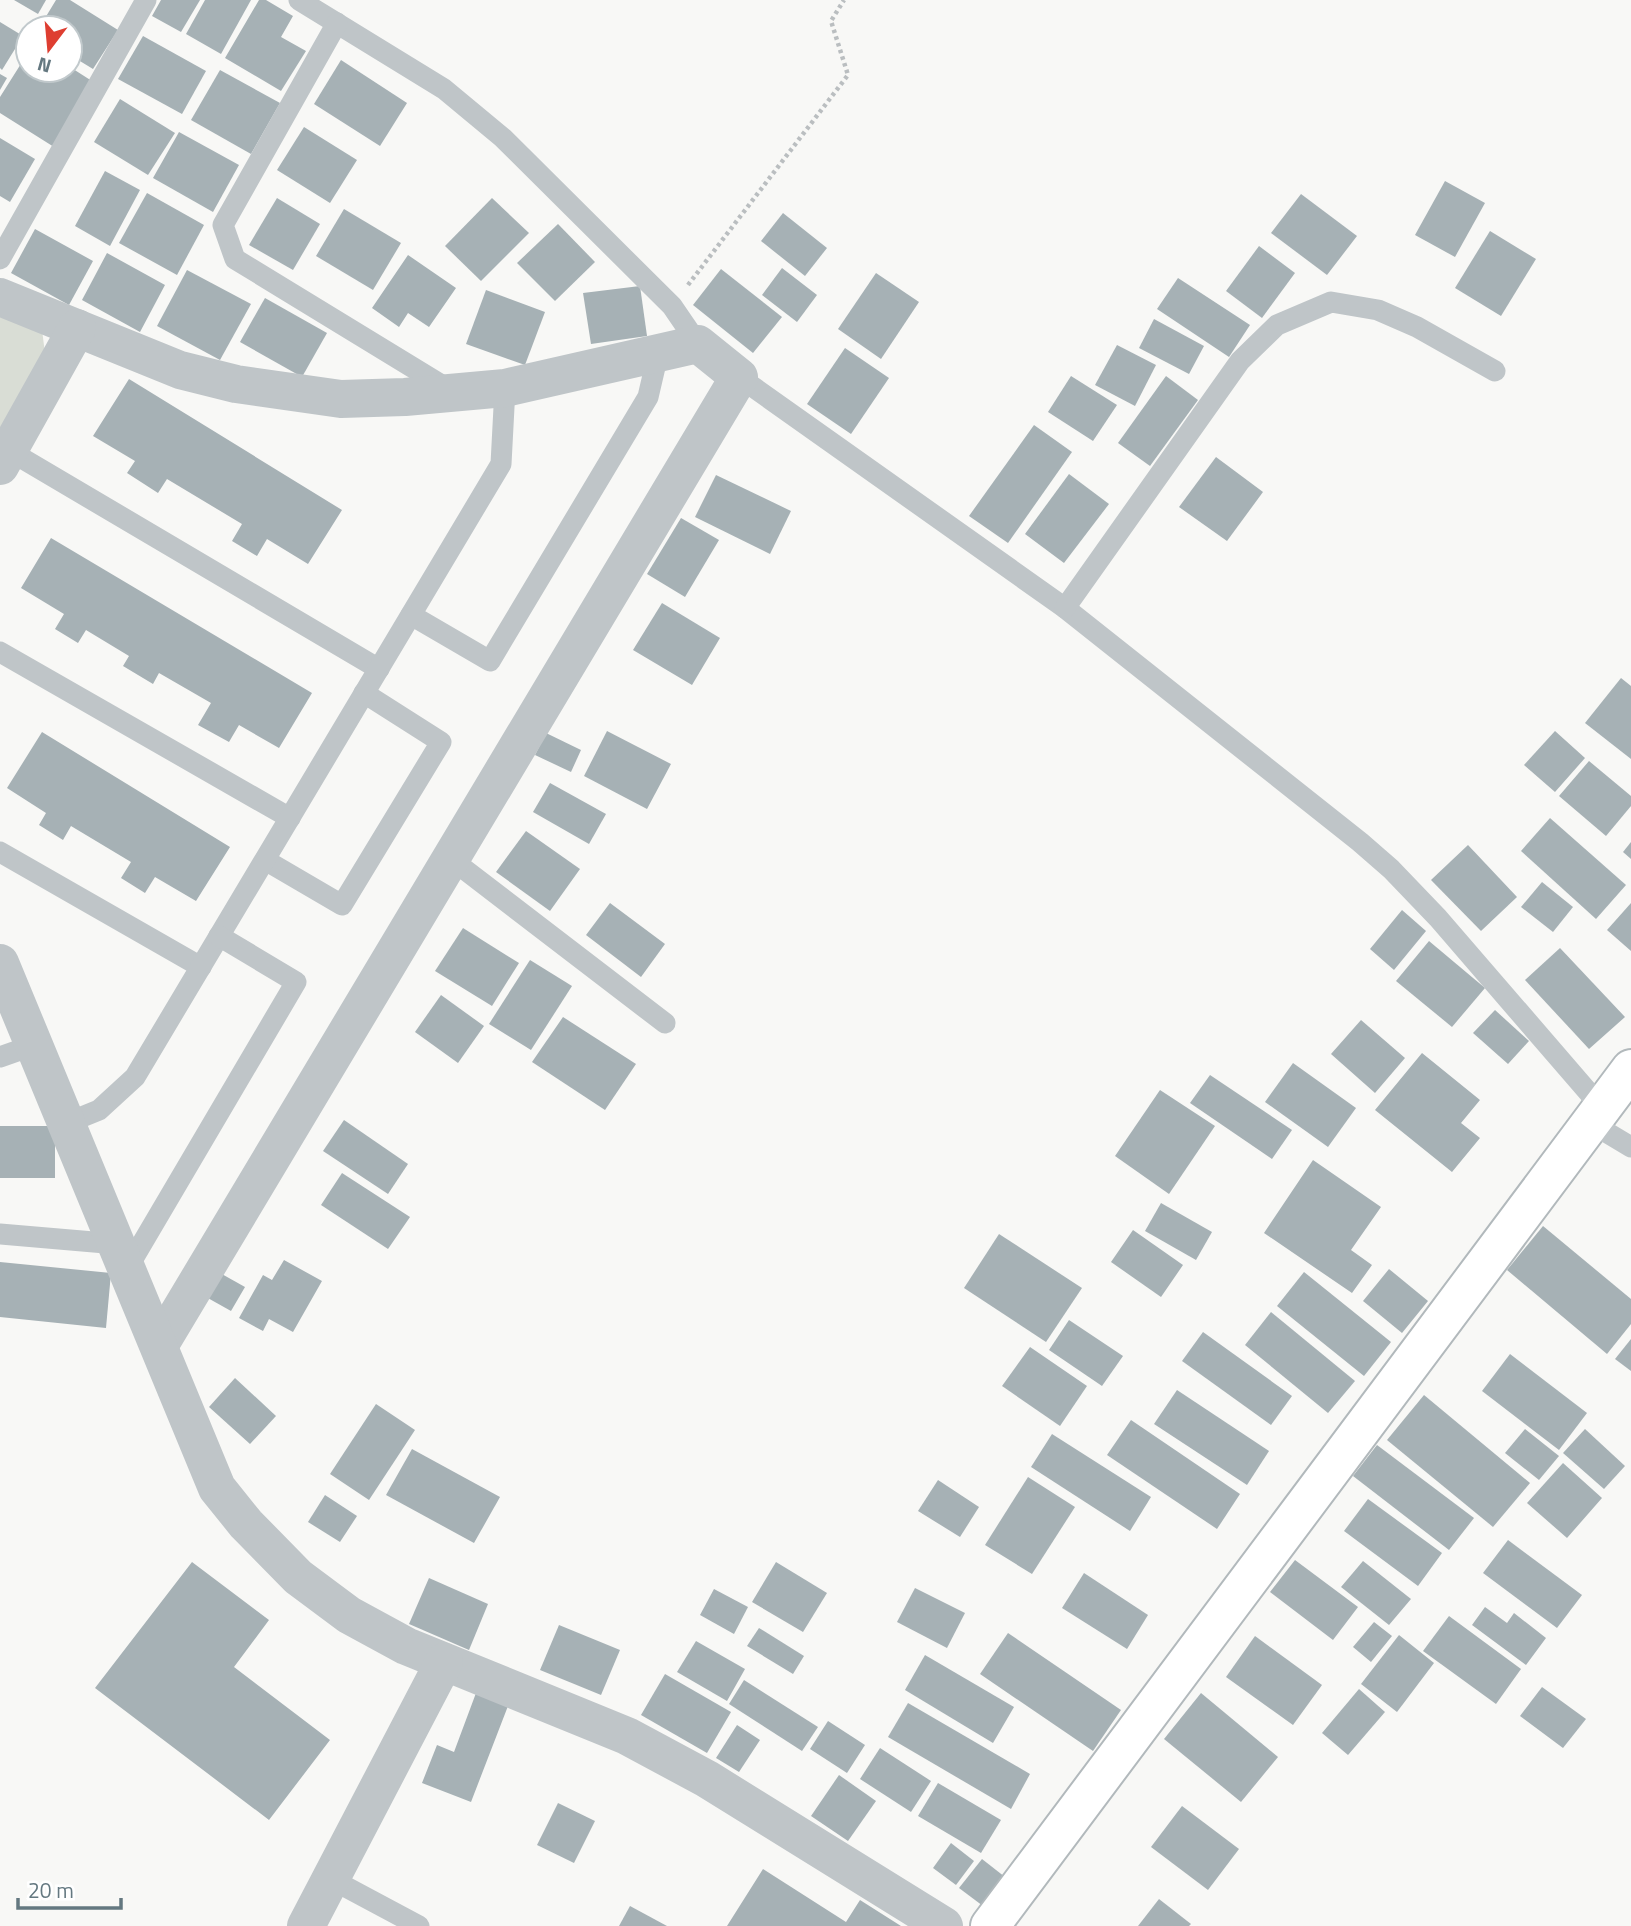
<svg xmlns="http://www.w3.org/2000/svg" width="1631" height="1926" viewBox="0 0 1631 1926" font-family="'Titillium Web',sans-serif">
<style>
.green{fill:#d9ddd5}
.building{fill:#a6b1b5}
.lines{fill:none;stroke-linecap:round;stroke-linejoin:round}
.secondary-casing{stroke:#b2b9bc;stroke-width:42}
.path{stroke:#babec0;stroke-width:4.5;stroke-dasharray:3.5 3.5;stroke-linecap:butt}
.lane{stroke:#bfc5c8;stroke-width:21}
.street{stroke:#bfc5c8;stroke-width:38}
.secondary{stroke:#fff;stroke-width:38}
</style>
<rect width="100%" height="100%" fill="#f8f8f6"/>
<path class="green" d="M0,316l42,14 3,23 -45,78z"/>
<g class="building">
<path d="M14,0h32l-8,14z"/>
<path d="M56,0h14l48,30 -25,39 -23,-14v-27h-31z"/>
<path d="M161,0h39l-19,32 -29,-16z"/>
<path d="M205,0h46l-30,54 -35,-20z"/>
<path d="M259,0h7l27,16 -12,21 25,14 -25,40 -56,-33z"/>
<path d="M0,22l23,14 -21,34 -2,-2z"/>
<path d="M143,36l63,35 -24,43 -64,-35z"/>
<path d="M24,59l4,2v9h14l11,7 4,-7h13v-3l25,16 -41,64 -54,-34v-16z"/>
<path d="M341,60l66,43 -27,43 -66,-42z"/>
<path d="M220,70l60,33 -29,51 -60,-34z"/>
<path d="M0,74l7,4 -7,12z"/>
<path d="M120,99l55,34 -27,42 -54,-33z"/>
<path d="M304,127l53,33 -27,43 -53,-33z"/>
<path d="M179,132l60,33 -26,47 -60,-34z"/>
<path d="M0,138l35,21 -25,43 -10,-6z"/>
<path d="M105,171l35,19 -30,56 -35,-20z"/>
<path d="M1445,181l40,22 -30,54 -40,-22z"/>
<path d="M147,193l57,32 -27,50 -58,-32z"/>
<path d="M1301,194l56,42 -30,39 -56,-42z"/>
<path d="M277,198l43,26 -27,46 -44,-25z"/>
<path d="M492,198l37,35 -48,48 -36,-35z"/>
<path d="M344,209l57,34 -28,47 -57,-34z"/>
<path d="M783,213l44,35 -22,28 -44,-35z"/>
<path d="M558,224l37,38 -40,39 -38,-38z"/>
<path d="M35,229l58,32 -24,44 -58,-32z"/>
<path d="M1490,231l46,28 -35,57 -46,-28z"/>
<path d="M1259,246l36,27 -33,45 -36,-27z"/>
<path d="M107,253l58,32 -25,47 -58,-32z"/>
<path d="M408,255l48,33 -27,39 -21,-14 -9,14 -27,-19z"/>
<path d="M782,268l35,27 -20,27 -35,-27z"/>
<path d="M721,269l61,48 -29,36 -60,-48z"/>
<path d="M187,270l64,34 -31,56 -63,-34z"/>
<path d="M876,273l43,29 -38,57 -43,-30z"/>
<path d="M1178,278l72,47 -21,32 -72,-48z"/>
<path d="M640,286l7,50 -56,8 -8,-51z"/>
<path d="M486,290l59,22 -20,53 -59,-21z"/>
<path d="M265,298l62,35 -25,44 -62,-35z"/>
<path d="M1154,319l50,27 -15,28 -50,-26z"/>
<path d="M1117,345l39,20 -21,41 -40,-21z"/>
<path d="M845,348l44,30 -38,56 -44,-30z"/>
<path d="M1071,376l46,29 -24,36 -45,-29z"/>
<path d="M1166,376l32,24 -48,66 -32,-23z"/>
<path d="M129,379l213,131 -34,54 -41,-25 -10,17 -25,-15 10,-17 -75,-45 -9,14 -31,-20 8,-12 -42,-25z"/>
<path d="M1034,425l38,27 -64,91 -39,-27z"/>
<path d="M1216,457l47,35 -36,49 -48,-34z"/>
<path d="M1069,474l40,30 -45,59 -39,-29z"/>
<path d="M716,475l75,36 -21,43 -75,-37z"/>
<path d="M681,518l38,22 -34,57 -38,-23z"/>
<path d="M51,538l261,155 -33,55 -40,-23 -10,17 -31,-17 13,-22 -52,-30 -6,11 -30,-18 6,-10 -43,-26 -8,13 -23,-14 9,-15 -43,-26z"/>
<path d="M662,603l58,35 -28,47 -59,-35z"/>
<path d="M1621,678l10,8v73l-46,-36z"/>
<path d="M607,731l64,33 -24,45 -63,-33z"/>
<path d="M1555,731l30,27 -30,34 -31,-27z"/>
<path d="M42,732l188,115 -34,54 -41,-24 -10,16 -24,-15 10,-16 -60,-36 -8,14 -24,-15 7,-12 -39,-25z"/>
<path d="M546,733l35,17 -10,22 -36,-17z"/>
<path d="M1589,761l42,35v10l-25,30 -47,-40z"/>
<path d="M550,783l56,31 -17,30 -56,-32z"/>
<path d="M1550,818l76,67 -30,34 -75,-68z"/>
<path d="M526,831l54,38 -30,42 -54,-39z"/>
<path d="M1631,842v17l-8,-7z"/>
<path d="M1468,845l49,52 -36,34 -50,-51z"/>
<path d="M1542,882l31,25 -20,25 -32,-25z"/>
<path d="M610,903l55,41 -24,33 -55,-42z"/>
<path d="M1631,903v48l-24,-21z"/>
<path d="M1402,910l24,21 -32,39 -24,-21z"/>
<path d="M463,928l56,35 -27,43 -57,-35z"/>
<path d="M1429,941l56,47 -33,39 -56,-46z"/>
<path d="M1560,948l65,69 -36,32 -64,-69z"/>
<path d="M530,960l42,26 -41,64 -42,-26z"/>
<path d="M441,995l43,31 -26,37 -43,-31z"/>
<path d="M1495,1010l34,31 -21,23 -35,-31z"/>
<path d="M563,1017l73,47 -31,46 -73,-48z"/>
<path d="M1361,1020l44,38 -30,35 -44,-39z"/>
<path d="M1422,1053l58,47 -19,23 19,15 -28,34 -77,-62z"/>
<path d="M1293,1063l63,45 -28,39 -63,-45z"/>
<path d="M1210,1075l82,55 -20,29 -82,-56z"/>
<path d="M1160,1090l55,36 -46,68 -54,-38z"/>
<path d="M344,1120l64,44 -20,30 -65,-43z"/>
<rect x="0" y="1126" width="55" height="52"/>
<path d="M1313,1160l68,47 -30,43 21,15 -20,28 -88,-60z"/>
<path d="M342,1173l68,44 -22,32 -67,-44z"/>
<path d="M1161,1203l51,29 -16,28 -51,-29z"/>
<path d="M1543,1226l88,73v25l-24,30 -100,-84z"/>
<path d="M1133,1230l50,35 -22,32 -50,-35z"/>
<path d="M999,1234l83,54 -36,54 -82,-54z"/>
<path d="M284,1260l38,21 -29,51 -24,-13 -6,12 -24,-13 24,-43 9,5z"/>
<path d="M0,1262l111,11 -5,55 -106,-11z"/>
<path d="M1389,1269l39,32 -26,32 -39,-32z"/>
<path d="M1304,1272l87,70 -27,34 -87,-70z"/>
<path d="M220,1273l25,14 -14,24 -25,-14z"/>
<path d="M1271,1312l84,69 -27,32 -83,-68z"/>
<path d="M1069,1320l54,36 -21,30 -53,-36z"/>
<path d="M1203,1332l89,64 -21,29 -89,-64z"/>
<path d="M1631,1339v32l-16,-12z"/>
<path d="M1030,1347l57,39 -27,40 -58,-40z"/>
<path d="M1510,1354l77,59 -28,37 -77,-59z"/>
<path d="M235,1378l41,38 -26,28 -41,-37z"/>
<path d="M1177,1390l92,61 -22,34 -93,-61z"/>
<path d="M1424,1395l106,88 -37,44 -106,-87z"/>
<path d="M376,1404l39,26 -46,70 -39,-26z"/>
<path d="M1131,1420l109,74 -23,35 -110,-74z"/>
<path d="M1525,1429l34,27 -20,24 -34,-27z"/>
<path d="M1585,1429l40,37 -21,23 -41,-36z"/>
<path d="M1052,1434l99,63 -21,34 -99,-64z"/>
<path d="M1377,1445l97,73 -25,32 -96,-74z"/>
<path d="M412,1449l88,48 -26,46 -88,-48z"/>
<path d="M1563,1463l39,35 -35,40 -40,-35z"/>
<path d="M1028,1477l47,30 -43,67 -47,-29z"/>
<path d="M938,1480l41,27 -19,30 -42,-26z"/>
<path d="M325,1495l32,21 -17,26 -32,-20z"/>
<path d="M1368,1499l74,54 -24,33 -74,-55z"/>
<path d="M1508,1540l74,55 -25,33 -74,-55z"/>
<path d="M1295,1560l63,47 -25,33 -63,-48z"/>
<path d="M1363,1561l48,38 -22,26 -48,-38z"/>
<path d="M192,1562l77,58 -35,47 96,73 -61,80 -174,-132z"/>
<path d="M776,1562l51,31 -24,39 -51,-30z"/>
<path d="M1084,1573l64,42 -21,34 -65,-41z"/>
<path d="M429,1578l59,26 -19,46 -60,-26z"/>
<path d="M915,1588l50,25 -18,35 -50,-26z"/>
<path d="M714,1589l34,18 -14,27 -34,-19z"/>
<path d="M1485,1607l22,16 7,-10 32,25 -20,27 -54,-40z"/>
<path d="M1449,1616l72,53 -25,35 -73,-53z"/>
<path d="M1374,1622l18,14 -21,26 -18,-15z"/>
<path d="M559,1625l61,25 -19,45 -61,-25z"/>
<path d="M759,1628l45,28 -11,18 -46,-28z"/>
<path d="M1008,1633l113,77 -28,41 -113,-77z"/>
<path d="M1399,1635l35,28 -37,49 -36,-28z"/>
<path d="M1255,1636l67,49 -29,40 -67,-48z"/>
<path d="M696,1641l49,28 -18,32 -50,-29z"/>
<path d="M925,1655l89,52 -21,36 -88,-53z"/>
<path d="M665,1674l66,38 -24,41 -66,-38z"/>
<path d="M744,1680l74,47 -16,24 -73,-47z"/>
<path d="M1542,1687l44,32 -23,29 -43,-32z"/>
<path d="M1359,1689l26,23 -37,43 -26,-22z"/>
<path d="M476,1693l32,13 -37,96 -49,-19 15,-38 17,7z"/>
<path d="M1201,1693l77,64 -37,45 -77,-63z"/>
<path d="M908,1703l122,71 -19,35 -123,-72z"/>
<path d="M828,1721l37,24 -18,28 -37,-24z"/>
<path d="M737,1725l23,15 -21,32 -23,-14z"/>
<path d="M880,1748l51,33 -20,31 -51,-33z"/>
<path d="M839,1775l37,26 -28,40 -37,-25z"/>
<path d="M938,1783l63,37 -20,33 -63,-37z"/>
<path d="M558,1803l37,18 -21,42 -37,-18z"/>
<path d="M1182,1806l57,43 -31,41 -57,-43z"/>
<path d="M951,1843l23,18 -18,24 -23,-17z"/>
<path d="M982,1859l23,18 -22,29 -24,-18z"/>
<path d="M763,1869l83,53 14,-22 41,26h-174z"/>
<path d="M1159,1899l32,25 -2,2h-51z"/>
<path d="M630,1906l37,20h-48z"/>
</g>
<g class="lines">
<g class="secondary-casing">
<path id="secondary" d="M990,1926l641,-857"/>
</g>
<path class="path" d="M688,285l160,-210 -17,-54 13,-21"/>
<g class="lane">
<path d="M299,0l145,89 59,49 169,168 26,38"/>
<path d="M337,23l-114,202 12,34 213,130"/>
<path d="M0,259l146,-259"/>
<path d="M739,377l326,231 295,234 31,27 47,49 164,190"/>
<path d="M8,450l371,219"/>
<path d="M1065,608l175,-247 37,-36 54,-23 47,8 39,17 78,44"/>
<path d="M411,615l79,46 158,-264 10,-43"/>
<path d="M0,652l290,166"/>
<path d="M0,852l201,115"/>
<path d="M451,859l214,164"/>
<path d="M265,860l77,45 99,-163 -77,-49"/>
<path d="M0,1057l34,-12"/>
<path d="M67,1123l32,-13 36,-33 366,-613 4,-76"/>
<path d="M1591,1123l40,24"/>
<path d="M0,1234l117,10"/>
<path d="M127,1269l169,-287 -77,-46"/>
<path d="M331,1879l88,47"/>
</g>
<g class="street">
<path d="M0,297l180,73 56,14 105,15 64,-2 100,-9 193,-44 41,33 -580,969"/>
<path d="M0,466l77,-138"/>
<path d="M0,963l217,525 29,36 52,53 51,38 57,31 221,90 80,43 237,147"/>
<path d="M306,1926l138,-264"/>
</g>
<use href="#secondary" class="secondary"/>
</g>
<g transform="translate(49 49) rotate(196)"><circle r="33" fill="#ffffff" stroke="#c1c9cc" stroke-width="2"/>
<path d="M0-5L12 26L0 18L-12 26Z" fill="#de3e31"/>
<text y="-10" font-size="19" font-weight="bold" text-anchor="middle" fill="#647880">N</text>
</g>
<path d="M18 1898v10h103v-10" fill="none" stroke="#647880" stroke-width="3.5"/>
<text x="28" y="1898" font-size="21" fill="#647880" stroke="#ffffff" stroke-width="5" paint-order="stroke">20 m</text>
</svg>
